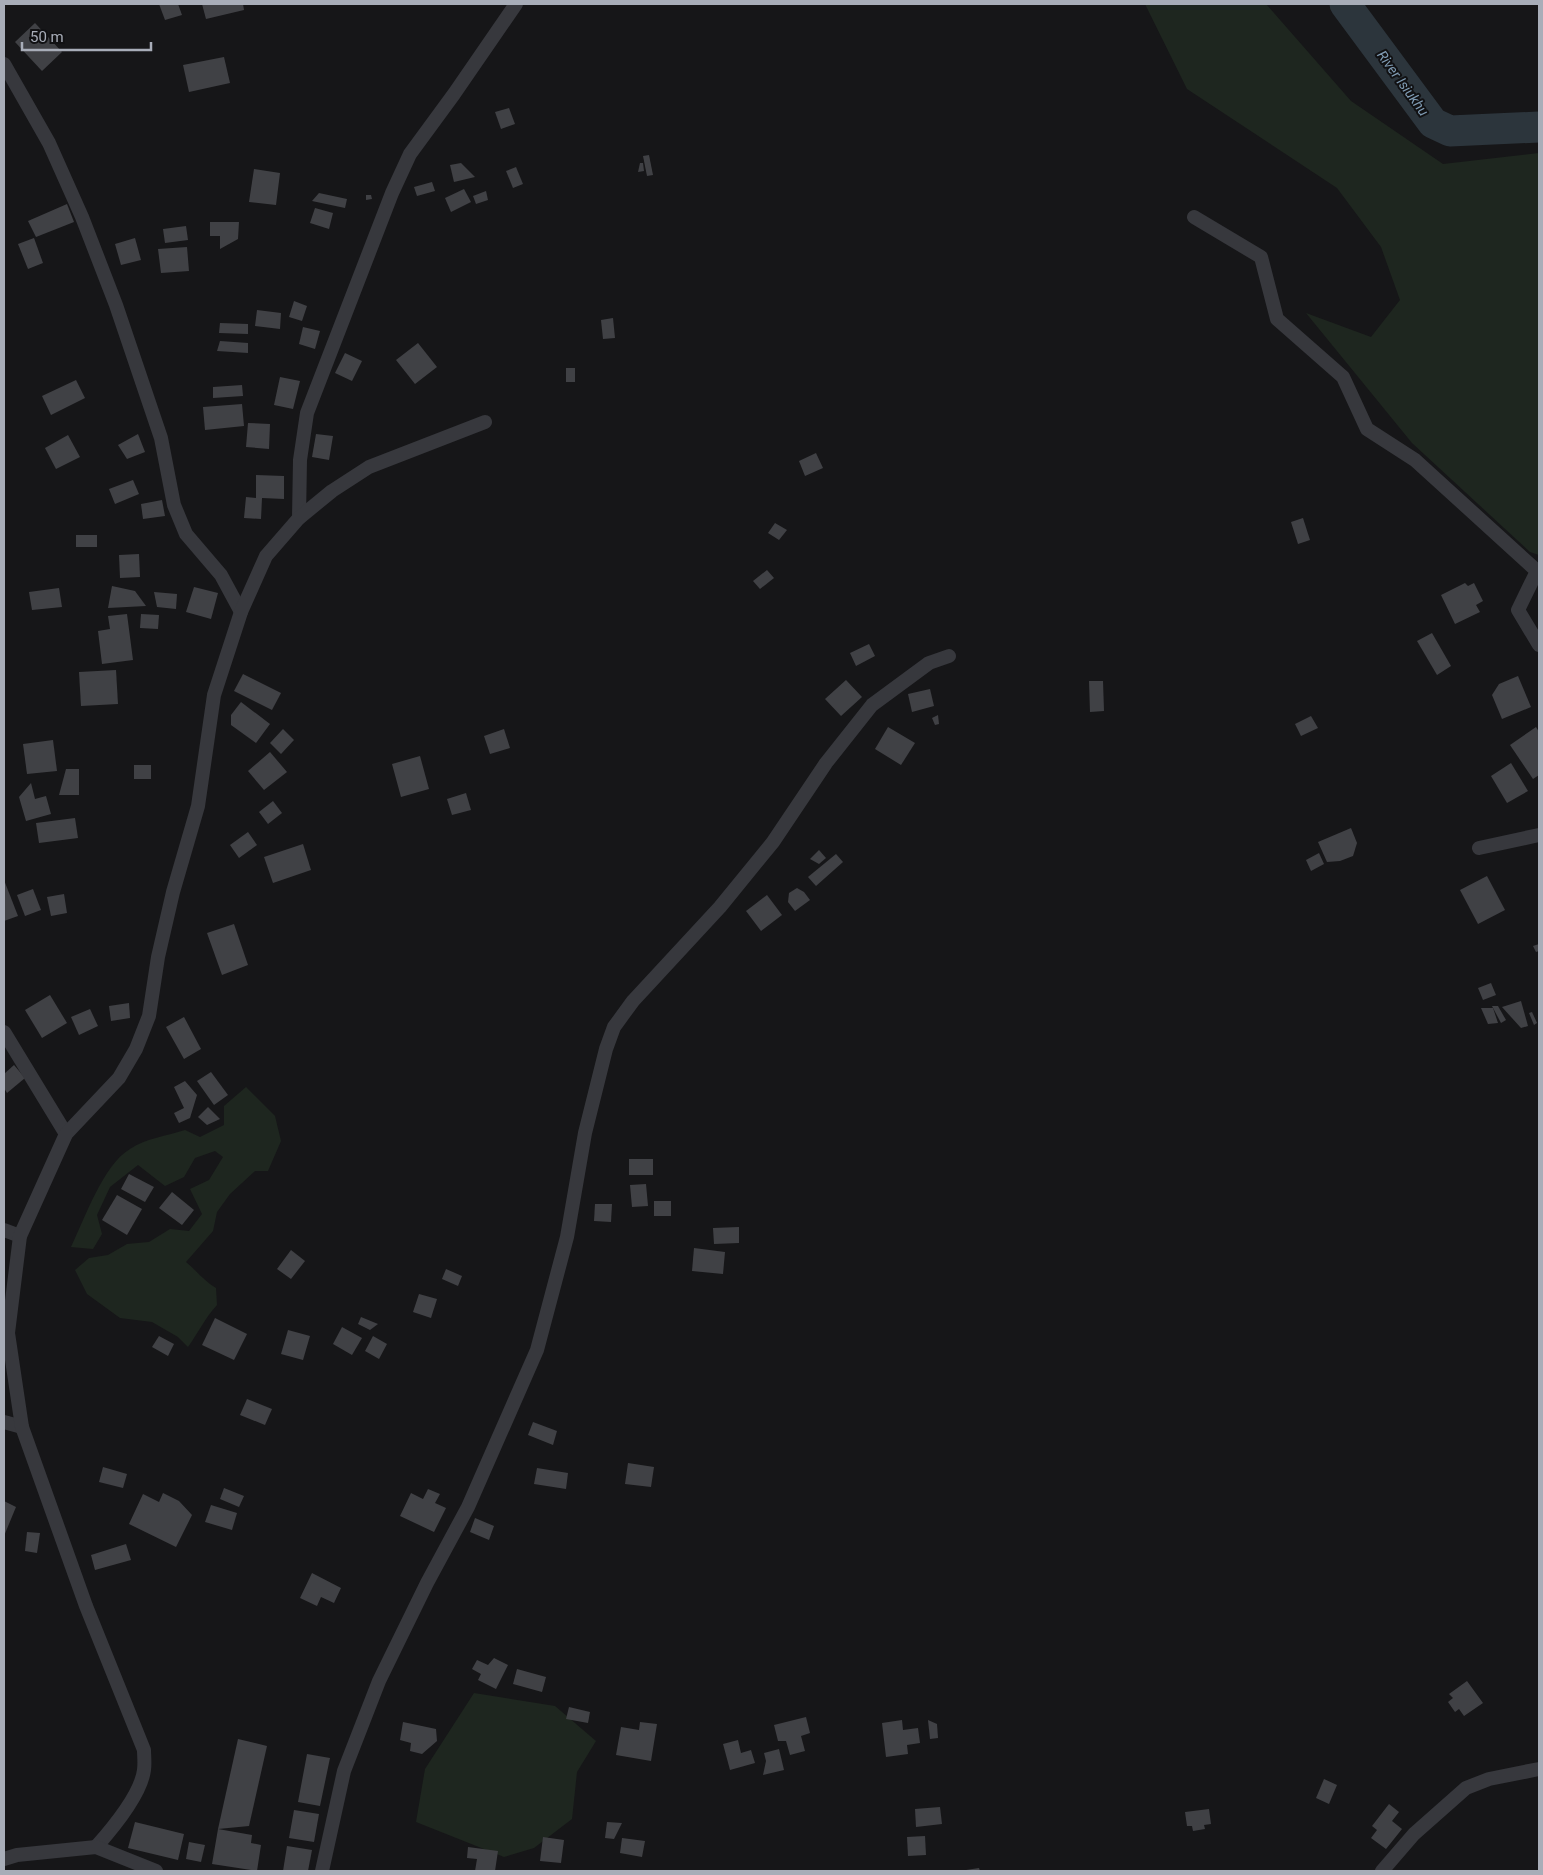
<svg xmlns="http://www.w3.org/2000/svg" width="1543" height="1875" viewBox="0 0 1543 1875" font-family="Roboto,sans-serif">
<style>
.green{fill:#1e261f}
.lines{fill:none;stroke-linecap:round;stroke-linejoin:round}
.river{stroke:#2c353c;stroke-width:31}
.building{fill:#404145}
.street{stroke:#37383d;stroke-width:14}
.labels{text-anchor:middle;stroke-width:4;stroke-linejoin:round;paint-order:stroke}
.water-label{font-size:14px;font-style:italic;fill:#7f9bb3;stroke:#111113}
</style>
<rect width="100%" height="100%" fill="#161618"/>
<g class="green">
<path d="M1145,4h121l85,97 92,63 96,-11v402l-9,-3 -118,-109 -106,-130 65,24 29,-37 -19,-53 -44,-59 -150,-99z"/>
<path d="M246,1087l29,29 6,25 -13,30h-13l-25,23 -13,18 -4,19 -27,31c11,9 18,19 30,26l1,17c-12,13 -19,28 -29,42l-10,-10 -26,-15 -32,-4 -33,-24 -12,-24 14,-12 19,-3 19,-11 22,-2 21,-13 19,2 13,-17 -12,-25 19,-9 14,-23 -8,-6 -20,7 -11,19 -19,9 -27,-21 -28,22 -13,28 5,19 -9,15 -22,-2c14,-29 32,-82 59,-98 16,-11 37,-13 55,-19l15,7 24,-12v-19z"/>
<path d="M474,1693l81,13 41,35 -19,31 -5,47 -38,29 -30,9 -88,-35 9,-53z"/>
</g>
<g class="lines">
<path class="river" d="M1345,4l88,119 17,8 89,-4"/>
</g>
<g class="building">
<path d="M159,4h19l4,11 -17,5z"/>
<path d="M202,4h41l1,6 -38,9z"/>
<path d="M35,23l27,29 -20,19 -27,-29z"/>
<path d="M224,57l6,26 -41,9 -6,-27z"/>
<path d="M509,108l6,16 -14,5 -6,-17z"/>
<path d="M649,155l4,20 -6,1 -4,-20z"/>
<path d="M461,163l14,14 -21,5 -4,-17z"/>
<path d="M640,163h3l1,8 -6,1z"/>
<path d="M516,167l7,17 -10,4 -7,-17z"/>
<path d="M254,169l26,4 -4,32 -27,-3z"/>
<path d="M432,182l3,9 -18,5 -3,-9z"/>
<path d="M464,189l7,13 -20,10 -6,-14z"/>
<path d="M486,191l2,9 -12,4 -3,-8z"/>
<path d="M319,193l28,6 -2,9 -33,-7z"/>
<path d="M366,195h5l1,4 -6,1z"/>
<path d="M67,204l7,18 -38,15 -8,-16z"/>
<path d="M315,208l18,5 -4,16 -19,-6z"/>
<path d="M210,222h29l-1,17 -18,10v-13h-10z"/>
<path d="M186,226l2,14 -23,3 -2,-14z"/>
<path d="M34,238l9,25 -15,6 -10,-25z"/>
<path d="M135,238l6,22 -20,5 -6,-21z"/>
<path d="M187,247l2,24 -28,2 -3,-24z"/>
<path d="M294,301l13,5 -5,15 -13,-4z"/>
<path d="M257,310l24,3 -1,16 -25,-3z"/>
<path d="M613,318l2,20 -12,1 -2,-19z"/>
<path d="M220,323l28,1v10l-29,-1z"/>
<path d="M303,327l17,4 -5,18 -16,-5z"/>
<path d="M220,341l28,2v10l-31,-2z"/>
<path d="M418,343l19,24 -22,17 -19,-24z"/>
<path d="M345,353l17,8 -10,20 -17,-8z"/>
<rect x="566" y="368" width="9" height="14"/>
<path d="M280,377l20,4 -7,28 -19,-4z"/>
<path d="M76,380l9,18 -34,17 -9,-19z"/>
<path d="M242,385l1,11 -30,2v-11z"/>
<path d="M242,404l2,22 -39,4 -2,-23z"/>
<path d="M248,423l22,1 -1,25 -23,-2z"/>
<path d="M138,434l7,18 -18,7 -9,-14z"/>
<path d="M316,434l17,2 -4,24 -17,-3z"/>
<path d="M68,435l12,22 -24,12 -11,-21z"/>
<path d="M816,453l7,15 -18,8 -6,-15z"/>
<path d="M256,475l28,1v23l-22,-1 -1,21 -17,-1 2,-21 10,1z"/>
<path d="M133,480l6,14 -24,10 -6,-15z"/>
<path d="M162,500l3,16 -22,3 -2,-15z"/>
<path d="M1303,518l7,22 -12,4 -7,-22z"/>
<path d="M775,523l12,7 -8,10 -11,-7z"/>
<rect x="76" y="535" width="21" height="12"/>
<path d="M139,554l1,23 -20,1 -1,-23z"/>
<path d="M767,570l7,8 -14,11 -7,-8z"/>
<path d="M1465,583l3,3 6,-3 9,18 -7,4 4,7 -25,12 -14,-29z"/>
<path d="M112,586l23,5 11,15 -38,2z"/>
<path d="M194,587l24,6 -7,26 -25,-7z"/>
<path d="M59,588l3,19 -30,3 -3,-18z"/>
<path d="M154,592l23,2 -1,15 -19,-2z"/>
<path d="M127,614l6,46 -31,4 -4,-33 12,-2 -2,-13z"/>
<path d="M141,614l18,1 -1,14 -18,-1z"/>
<path d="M1432,633l19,33 -14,9 -20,-34z"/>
<path d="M869,644l6,12 -19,10 -6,-13z"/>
<path d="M116,670l2,34 -37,2 -2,-34z"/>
<path d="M243,674l38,19 -9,17 -38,-19z"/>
<path d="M1518,676l13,31 -29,12 -10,-24 7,-11z"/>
<path d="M846,680l16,17 -21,19 -16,-17z"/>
<path d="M1089,681h14l1,30 -14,1z"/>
<path d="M930,689l4,17 -22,6 -4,-18z"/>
<path d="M241,702l29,22 -14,19 -25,-18v-10z"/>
<path d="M938,715l1,9 -4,1 -3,-7z"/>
<path d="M1311,716l7,12 -17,8 -6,-12z"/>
<path d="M888,727l27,16 -14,22 -26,-16z"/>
<path d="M1536,727l3,5v43l-6,4 -23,-34z"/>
<path d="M283,729l11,11 -13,14 -11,-11z"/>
<path d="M504,729l6,19 -20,6 -6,-18z"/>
<path d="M53,740l4,31 -30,3 -4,-30z"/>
<path d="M270,752l17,20 -23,18 -16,-19z"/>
<path d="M420,756l9,33 -28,8 -9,-33z"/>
<path d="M1511,763l17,28 -21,12 -16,-27z"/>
<rect x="134" y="765" width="17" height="14"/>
<path d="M66,769h13v26h-20z"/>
<path d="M31,783l4,16 11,-3 5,18 -25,7 -7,-24z"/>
<path d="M466,793l5,17 -19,5 -5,-16z"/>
<path d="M273,801l9,12 -14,11 -9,-12z"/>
<path d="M75,818l3,20 -39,5 -3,-20z"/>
<path d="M1351,828l6,15 -4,13 -13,5 -13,1 -9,-20z"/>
<path d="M248,832l9,13 -18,13 -9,-13z"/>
<path d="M303,844l8,26 -38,13 -9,-26z"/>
<path d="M819,850l7,8 -7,6 -9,-5z"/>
<path d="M1319,853l5,11 -13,7 -5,-11z"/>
<path d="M836,854l7,8 -27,24 -8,-9z"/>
<path d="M1487,876l18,34 -27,14 -18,-34z"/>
<path d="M4,880l14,36 -14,5z"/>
<path d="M797,888l7,4 6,8 -15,11 -7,-9 1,-9z"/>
<path d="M33,889l8,21 -16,6 -8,-21z"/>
<path d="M64,894l3,19 -16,3 -4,-19z"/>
<path d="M767,895l15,20 -21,16 -15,-20z"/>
<path d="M234,924l14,41 -26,10 -15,-42z"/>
<path d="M1539,944v7l-3,1 -3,-6z"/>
<path d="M1491,983l5,12 -13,5 -5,-12z"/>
<path d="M50,995l17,28 -25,15 -17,-28z"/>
<path d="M1521,1001l7,25 -7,2 -19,-21z"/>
<path d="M129,1003l1,15 -19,3 -2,-15z"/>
<path d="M1492,1006h6l8,14 -5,3z"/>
<path d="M1481,1008h12l5,15 -10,1z"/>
<path d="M90,1009l8,17 -19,9 -8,-18z"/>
<path d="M1532,1012l5,11 -3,2 -5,-12z"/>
<path d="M184,1017l17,32 -17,10 -18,-32z"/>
<path d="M14,1065l11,13 -18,15 -3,-5v-14z"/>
<path d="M211,1072l17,23 -14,10 -17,-24z"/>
<path d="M185,1081l12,14 -7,23 -11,5 -5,-10 10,-5 -10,-21z"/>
<path d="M208,1107l12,12 -13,6 -9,-8z"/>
<rect x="629" y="1159" width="24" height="16"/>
<path d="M129,1174l25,13 -9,15 -24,-13z"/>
<path d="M646,1184l2,22 -16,1 -2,-22z"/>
<path d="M172,1192l22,18 -12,15 -23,-17z"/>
<path d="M117,1195l25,14 -15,26 -25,-15z"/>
<rect x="654" y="1201" width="17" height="15"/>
<path d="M595,1204h17l-1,18 -17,-1z"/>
<path d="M739,1227v16l-25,1 -1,-16z"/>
<path d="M694,1248l31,4 -2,22 -31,-3z"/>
<path d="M291,1250l14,11 -14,18 -14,-10z"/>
<path d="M446,1269l16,7 -4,10 -16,-7z"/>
<path d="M419,1294l18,5 -6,19 -18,-6z"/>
<path d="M361,1317l17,7 -8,6 -12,-6z"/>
<path d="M215,1318l32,16 -13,26 -32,-15z"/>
<path d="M342,1327l20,11 -10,17 -19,-11z"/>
<path d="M288,1330l22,6 -7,24 -22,-6z"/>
<path d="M159,1336l15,8 -6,12 -16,-9z"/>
<path d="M373,1336l14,8 -8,15 -14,-8z"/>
<path d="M247,1399l25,10 -7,16 -25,-10z"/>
<path d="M533,1422l24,9 -4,14 -25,-10z"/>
<path d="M628,1463l26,4 -3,20 -26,-3z"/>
<path d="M103,1467l24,7 -4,14 -24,-6z"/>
<path d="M537,1468l31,5 -2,16 -32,-5z"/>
<path d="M224,1488l20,8 -5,11 -19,-8z"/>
<path d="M428,1489l12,5 -5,9 11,5 -12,24 -34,-16 11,-23 12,6z"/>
<path d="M163,1493l16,8 13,14 -16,32 -47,-23 14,-30 16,8z"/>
<path d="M4,1501l12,6 -12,29z"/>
<path d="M211,1505l26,8 -5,17 -27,-8z"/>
<path d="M475,1518l19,8 -5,14 -19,-8z"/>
<path d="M27,1532l13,1 -3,20 -12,-2z"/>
<path d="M126,1544l5,16 -36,10 -4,-15z"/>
<path d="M312,1573l29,15 -7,15 -13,-6 -4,9 -17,-8z"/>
<path d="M494,1658l14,7 -12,24 -18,-9 3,-6 -9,-5 5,-9 11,5z"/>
<path d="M517,1669l29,8 -4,15 -29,-8z"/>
<path d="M1467,1681l16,22 -19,13 -5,-7 -4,3 -7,-10 5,-4 -4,-4z"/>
<path d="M569,1707l21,5 -2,11 -22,-4z"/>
<path d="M806,1717l4,16 -9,3 4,15 -15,4 -4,-14h-8l-4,-16z"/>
<path d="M902,1720l1,10 15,-2 2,15 -13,2 1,9 -22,3 -4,-34z"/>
<path d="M928,1720l9,4 1,14 -8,1z"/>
<path d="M403,1722l33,7 1,12 -15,13 -12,-3 1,-8 -11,-3z"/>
<path d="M640,1722l17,2 -6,37 -35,-6 5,-28 18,3z"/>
<path d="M238,1739l29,7 -18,80 -31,3z"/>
<path d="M738,1740l3,13 10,-3 4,13 -25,7 -7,-26z"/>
<path d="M779,1749l5,21 -21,5 3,-14 -2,-8z"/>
<path d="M307,1754l23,4 -10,48 -22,-4z"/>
<path d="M1324,1779l13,6 -8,19 -13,-6z"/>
<path d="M1389,1804l10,8 -7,9 10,8 -16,20 -15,-11 6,-8 -5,-4z"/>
<path d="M940,1807l2,17 -26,3 -1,-18z"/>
<path d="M1209,1809l2,15 -7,1 1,4 -12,2 -1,-5h-5l-2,-14z"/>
<path d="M294,1810l25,4 -5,28 -25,-4z"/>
<path d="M135,1822l49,12 -6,26 -50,-12z"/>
<path d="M607,1822l15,1 -8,16 -9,-1z"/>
<path d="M218,1829l34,6 -1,8 10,2 -4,26 -45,-7z"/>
<path d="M925,1836l1,19 -18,1 -1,-19z"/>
<path d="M543,1837l21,3 -3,23 -21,-2z"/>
<path d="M622,1838l23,3 -3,16 -22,-4z"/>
<path d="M189,1842l16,3 -4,17 -15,-3z"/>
<path d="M287,1846l25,4 -4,21h-25z"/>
<path d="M468,1847l30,4 -3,20h-20l2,-12 -10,-1z"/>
<path d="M979,1868l1,3h-14v-1z"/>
</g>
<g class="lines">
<g class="street">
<path d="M4,64l45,79 33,74 34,88 45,133 13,67 12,29 35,41 20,37"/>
<path d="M1194,217l67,40 16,62 66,58 24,52 48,31 122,111 -19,39 21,35"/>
<path d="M299,518l1,-58 7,-47 85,-220 18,-39 44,-60 62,-90"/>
<path d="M1479,848l60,-13"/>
<path d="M4,1032l62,102"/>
<path d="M4,1230l16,6"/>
<path d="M4,1422l18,5"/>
<path d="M96,1847c16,-18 45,-53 48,-77 1,-7 0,-14 0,-20l-58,-144 -64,-179 -14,-94 12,-97 46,-102 53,-56 17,-29 13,-33 9,-59 15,-65 25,-86 16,-111 27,-83 25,-56 33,-38 33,-27 37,-24 116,-45"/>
<path d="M4,1859l13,-4 79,-8 60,24"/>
<path d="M322,1871l22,-100 35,-90 48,-98 41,-76 69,-157 30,-113 18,-104 21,-84 8,-22 19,-26 87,-94 53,-65 53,-79 46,-58 57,-42 20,-7"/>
<path d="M1382,1871l32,-37 52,-46 23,-9 50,-10"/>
</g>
</g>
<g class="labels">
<g class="water-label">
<text transform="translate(1403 83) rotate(54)" y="5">River Isiukhu</text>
</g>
</g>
<rect width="1543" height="1875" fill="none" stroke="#a8adb8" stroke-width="10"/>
<path d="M22 42v8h129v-8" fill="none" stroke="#a8adb8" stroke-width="2.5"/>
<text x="30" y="42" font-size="15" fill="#a8adb8" stroke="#111113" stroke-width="4" paint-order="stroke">50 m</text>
</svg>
